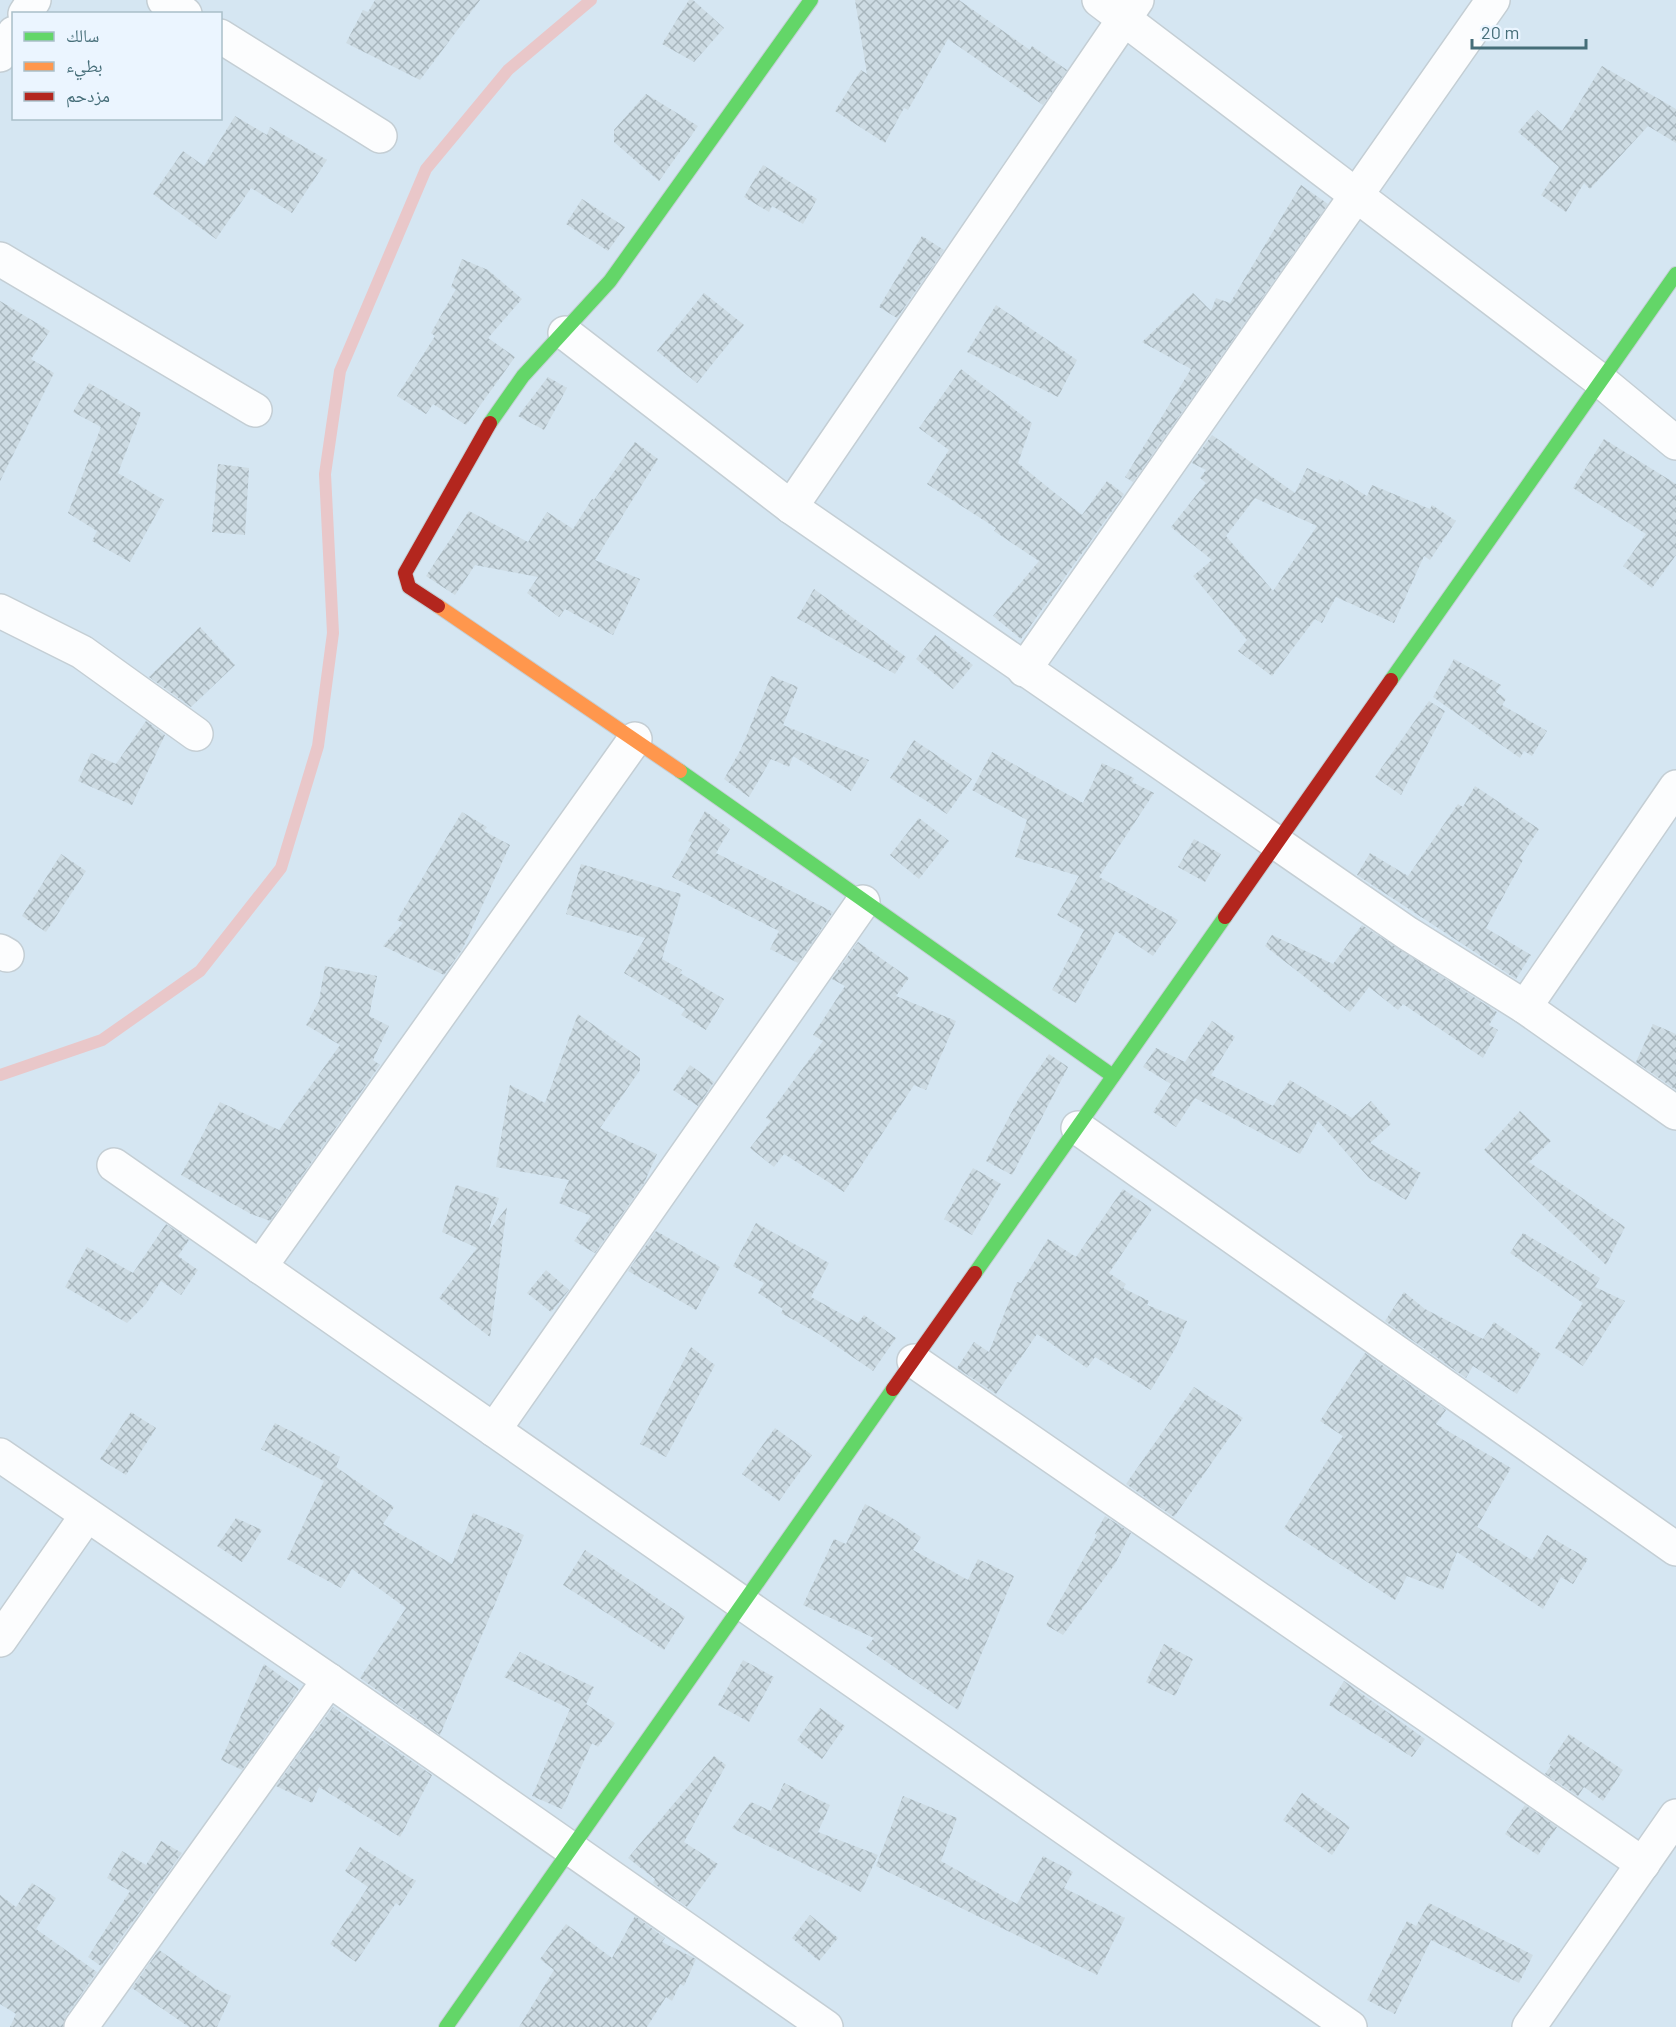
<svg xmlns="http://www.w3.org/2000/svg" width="1676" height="2027" viewBox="0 0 1676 2027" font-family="Barlow,'Noto Naskh Arabic',sans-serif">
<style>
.residential{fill:#d5e6f2;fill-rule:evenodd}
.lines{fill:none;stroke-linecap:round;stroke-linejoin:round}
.stream{stroke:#e9c7c9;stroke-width:12}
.building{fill:url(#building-cross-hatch);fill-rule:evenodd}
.street-casing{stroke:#c4ced4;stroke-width:36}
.fast-casing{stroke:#c4cfd5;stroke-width:16}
.slow-casing{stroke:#c4cfd5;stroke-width:16}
.jam-casing{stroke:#c4cfd5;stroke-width:16}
.street{stroke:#fcfdfe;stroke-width:33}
.fast{stroke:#63d668;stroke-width:14}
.slow{stroke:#ff974d;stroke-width:14}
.jam{stroke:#b3261e;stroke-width:14}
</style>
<defs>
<pattern id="building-cross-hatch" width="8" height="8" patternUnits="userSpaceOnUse" patternTransform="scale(1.5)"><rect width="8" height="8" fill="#cddbe3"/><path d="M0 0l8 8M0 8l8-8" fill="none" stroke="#a8b6bd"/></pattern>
</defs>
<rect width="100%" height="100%" fill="#e8f0f8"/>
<path class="residential" d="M0,0h1676v2027h-1676zM14,14h206v104h-206z"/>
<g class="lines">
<path class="stream" d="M0,1075l102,-35 98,-69 81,-103 37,-122 15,-113 -8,-159 15,-103 86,-202 82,-99 83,-70"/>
</g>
<g class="building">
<path d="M375,0h105l-60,80 -74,-37 17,-33 5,2z"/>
<path d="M689,0h4l31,28 -30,34 -32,-18z"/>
<path d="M855,0h104l71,50 2,-4 35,24 -24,35 -95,-66 -40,71 -4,-2 -19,35 -50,-32 26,-41 6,4z"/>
<path d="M1602,66l74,43v34l-28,-17 -58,63 -6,-6 -18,29 -25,-17 18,-28 -41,-35 19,-22 25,21z"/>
<path d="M646,94l52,32 -39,55 -45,-39v-12z"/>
<path d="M235,116l32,19 3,-8 57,33 -35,53 -41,-25 -35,51 -63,-45 30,-43 21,15z"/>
<path d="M763,165l54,34 -14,25 -31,-18 -3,6 -25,-15z"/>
<path d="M1301,185l27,19 -195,278 -8,-5 66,-108 -49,-27 51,-49 18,18 5,-13 14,5z"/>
<path d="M582,199l43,28 -17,24 -42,-27z"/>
<path d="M922,236l22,14 -47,68 -18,-11z"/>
<path d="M462,259l26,11 34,29 -34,39 27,19 -49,68 -33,-21 -7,10 -29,-18 38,-60 -4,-3 25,-44 -5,-2z"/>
<path d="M704,293l40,32 -47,58 -40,-32z"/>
<path d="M0,301l50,30 -19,28 23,14 -54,108z"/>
<path d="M996,305l81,55 -19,37 -91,-45z"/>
<path d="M961,369l71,54 -14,40 64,52 25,-34 17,13 -103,145 -28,-23 46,-55 -45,-30 2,-3 -69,-44 22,-34 -30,-22z"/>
<path d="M548,377l19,11 -23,42 -26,-14z"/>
<path d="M89,383l52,30 -23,60 46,27 -34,62 -38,-21 5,-10 -29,-18 33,-86 -28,-15z"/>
<path d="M1212,435l83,58 12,-25 31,14 1,-3 28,17 5,-11 58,24 2,-4 24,16 -26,39 -6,-4 -30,67 -58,-26 -14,26 -7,-4 -43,57 -34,-25 9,-11 -54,-64 19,-16 -41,-33 35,-44 -6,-5 6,-8 -14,-7zM1255,498l62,28 -44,65 -47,-55z"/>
<path d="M1604,439l72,45v71l-24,33 -29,-22 23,-32 -73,-46z"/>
<path d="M635,442l23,17 -63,101 45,19 -27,56 -48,-26 -6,8 -32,-24 11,-16 -63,-12 -20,30 -29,-19 43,-65 59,31 19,-30 26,17 19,-30 2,1z"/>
<path d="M218,464l31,4 -4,67 -33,-3z"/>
<path d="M814,589l92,68 -11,17 -98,-56z"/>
<path d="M200,627l35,38 -44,42 -42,-30z"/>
<path d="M935,635l38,30 -20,24 -37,-30z"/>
<path d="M1454,659l47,26 -5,7 10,7 -4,6 45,26 -15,25 -8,-5 -4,7 -87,-61z"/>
<path d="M771,676l27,11 -15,38 86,35 -18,31 -58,-35 -4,11 -18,-8 -22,38 -25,-18 17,-30z"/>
<path d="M1429,701l16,10 -44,84 -26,-18z"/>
<path d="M146,721l19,14 -33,70 -54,-24 13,-28 25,11z"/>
<path d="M914,740l58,39 -25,35 -57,-36z"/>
<path d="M992,752l91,51 19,-40 32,15 -2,4 22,11 -55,84 79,43 -25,36 -37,-25 -40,72 -24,-13 32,-60 -27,-15 22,-39 -64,-19 12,-37 -55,-30z"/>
<path d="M1475,786l64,43 -19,29 3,2 -37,68 45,27 -15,24 -159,-104 13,-22 38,23 50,-72 5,3z"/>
<path d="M705,811l25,18 -14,24 117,59 -35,51 -28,-14 9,-18 -107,-54 20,-34 -4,-2z"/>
<path d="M462,812l25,15 -3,4 26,14 -48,105 -18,25 -61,-29 20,-23 -6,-3z"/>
<path d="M919,818l30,23 -30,38 -29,-24z"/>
<path d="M1194,839l27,15 -16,28 -27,-15z"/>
<path d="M61,854l25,17 -40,61 -24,-16z"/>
<path d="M581,864l100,30 -19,65 20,11 -2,3 44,26 -18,31 -25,-15 4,-6 -61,-36 21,-35 -79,-24z"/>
<path d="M1362,925l135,87 -8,13 9,5 -15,28 -80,-54 -5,6 -29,-23 -19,25 -85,-66 7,-11 61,29z"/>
<path d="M858,942l51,36 -13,18 60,25 -30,69 -12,-5 -70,107 -60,-38 -10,13 -24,-19 21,-27 -5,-3 57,-77 -10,-6 32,-49 -13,-7z"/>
<path d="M325,966l52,10 -8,40 20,10 -16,34 7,5 -110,156 -19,-7 -70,-39 39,-73 59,28 61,-85 -34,-20 13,-24z"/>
<path d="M578,1014l62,44v12l-40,58 57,26 -13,29 -49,70 -21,-12 17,-25 -32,-13 10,-23 -73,-13 14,-82 35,18z"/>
<path d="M1212,1021l23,16 -24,38 62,31 17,-26 62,38 19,-17 20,23 -21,19 51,30 -15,27 -37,-22 -51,-57 -18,33 -105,-56 -19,29 -23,-15 18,-28 -28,-17 13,-19 29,14z"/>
<path d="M1653,1024l23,10v56l-40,-28z"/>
<path d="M1049,1054l19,13 -56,108 -26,-14 33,-63z"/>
<path d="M690,1065l24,17 -16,24 -25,-16z"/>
<path d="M1520,1111l31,30 -22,21 96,65 -19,38 -122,-115z"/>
<path d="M973,1168l28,16 -29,51 -28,-16z"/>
<path d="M456,1185l43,13 -11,34 19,-25 -17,130 -51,-39 38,-50 -35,-16z"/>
<path d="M1123,1189l29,20 -43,64 17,11 -3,4 26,13 -2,4 40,16 -12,28 -24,41 -56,-33 -8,11 -50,-34 -41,60 -39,-26 17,-26 15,10 28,-70 4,1 27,-44 28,18z"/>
<path d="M756,1223l73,40 -18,34 47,26 6,-8 32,23 -23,33 -54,-37 -38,-21 2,-4 -25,-16 6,-10 -31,-17z"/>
<path d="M166,1224l23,16 -11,16 20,14 -17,25 -20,-14 -15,23 -19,19 -62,-36 22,-40 46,26z"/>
<path d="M656,1231l64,36 -24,43 -68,-39z"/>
<path d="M1523,1233l77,45 -5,9 30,14 -42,65 -28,-18 28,-45 -73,-50z"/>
<path d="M546,1270l23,20 -18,22 -24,-19z"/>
<path d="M1404,1292l21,17 58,30 11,-17 47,32 -24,40 -44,-28 -7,12 -81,-57z"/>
<path d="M691,1347l24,18 -49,92 -26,-13z"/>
<path d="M1365,1353l81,57 -10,14 75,44 -34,59 55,33 15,-25 41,24 -15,25 -12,-7 -18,32 -86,-57 -14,38 -36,-14 -12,24 -111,-72 59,-92 -23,-15z"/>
<path d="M1194,1387l49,31 -69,99 -48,-33z"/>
<path d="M131,1412l25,16 -30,47 -26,-16z"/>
<path d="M275,1423l65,34 -4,10 58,40 -11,17 69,40 21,-51 51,22 -84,200 -80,-57 46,-70 -54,-39 -11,19 -54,-29 37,-78 -63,-32z"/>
<path d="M775,1428l37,27 -33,46 -37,-27z"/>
<path d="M865,1504l27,14 29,19 -8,13 55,30 10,-21 36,17 -56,134 -92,-62 8,-10 -71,-33 31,-66 12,5z"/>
<path d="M1105,1516l26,17 -16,31 -52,71 -17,-10 51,-90 -2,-1z"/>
<path d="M236,1518l26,12 -20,32 -25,-16z"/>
<path d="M585,1550l100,67 -21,33 -101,-65z"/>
<path d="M1164,1644l29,15 -18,37 -29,-14z"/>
<path d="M520,1652l74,35 -8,17 29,19 -17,24 -6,-4 -30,66 -30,-13 38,-87 -66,-32z"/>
<path d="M743,1660l31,17 -25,45 -31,-17z"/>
<path d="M264,1664l35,25 -57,81 -21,-10z"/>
<path d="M1344,1681l81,58 -13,18 -83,-52z"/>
<path d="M333,1707l99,68 -32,62 -81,-50 -7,16 -36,-17z"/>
<path d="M820,1708l25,18 -23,33 -25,-19z"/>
<path d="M1569,1734l54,36 -20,31 -19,-14 -6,9 -33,-22 6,-9 -2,-1z"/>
<path d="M714,1756l12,9 -42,77 34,22 -31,43 -34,-24 2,-4 -27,-21z"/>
<path d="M784,1783l46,22 -12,27 60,23 -17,37 -129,-64 19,-26 20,9z"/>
<path d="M1302,1793l48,34 -18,28 -49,-35z"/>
<path d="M903,1796l54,22 -16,43 76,43 26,-48 30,16 -9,16 61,30 -28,57 -221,-109z"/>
<path d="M1525,1805l32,22 -19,28 -33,-21z"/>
<path d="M161,1841l21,12 -81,113 -13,-9 42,-66 -23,-13 15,-27 24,14z"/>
<path d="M360,1847l56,34 -16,25 -4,-3 -40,59 -26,-18 38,-57 -23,-16z"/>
<path d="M32,1883l24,15 -20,31 61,43 -31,44 -3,11h-53l6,-13 -16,-10v-109l16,12z"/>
<path d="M1429,1903l104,52 -14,28 -88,-43 -36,74 -28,-14 40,-79 9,5z"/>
<path d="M810,1915l28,23 -19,23 -27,-23z"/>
<path d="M635,1916l30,22 -3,4 34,17 -12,27 -4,-2 -8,17 -6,-4 -19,30h-128l35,-57 -14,-11 26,-35 46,34z"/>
<path d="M159,1950l55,38 17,8 -14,31h-28l-57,-39z"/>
</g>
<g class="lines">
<g class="street-casing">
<g id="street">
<path d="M164,0l21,14"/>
<path d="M1099,0l502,381 75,62"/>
<path d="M25,14l9,-14"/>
<path d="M220,36l160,100"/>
<path d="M0,55l14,-22"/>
<path d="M0,259l255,151"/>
<path d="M565,333l226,174 616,426 118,74 151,106"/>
<path d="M791,507l346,-507"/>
<path d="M0,611l82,41 114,82"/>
<path d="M1024,670l469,-670"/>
<path d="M0,951l7,4"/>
<path d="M1525,1007l151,-220"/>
<path d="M1078,1128l598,421"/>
<path d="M114,1165l1236,862"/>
<path d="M260,1267l375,-528"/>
<path d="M914,1361l729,503"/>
<path d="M494,1430l369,-528"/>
<path d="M0,1455l329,225 497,347"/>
<path d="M0,1640l87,-125"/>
<path d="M81,2027l248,-347"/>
<path d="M1529,2027l147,-211"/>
</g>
</g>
<g class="fast-casing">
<g id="fast">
<path d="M490,423l33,-47 87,-95 201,-281"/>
<path d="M1391,680l285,-406"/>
<path d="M680,771l433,305"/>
<path d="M975,1273l250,-356"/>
<path d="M446,2027l447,-638"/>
</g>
</g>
<g class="slow-casing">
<path id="slow" d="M438,606l242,165"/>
</g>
<g class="jam-casing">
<g id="jam">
<path d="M438,606l-29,-19 -4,-14 85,-150"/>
<path d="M1225,917l166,-237"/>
<path d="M893,1389l82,-116"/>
</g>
</g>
<use href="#street" class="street"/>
<use href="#fast" class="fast"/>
<use href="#slow" class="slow"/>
<use href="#jam" class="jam"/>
</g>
<rect x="12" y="12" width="210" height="108" fill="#ebf5ff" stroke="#a9bfc9" stroke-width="1.5"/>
<rect x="24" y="32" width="30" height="9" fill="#63d668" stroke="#a9bfc9" stroke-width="1.5"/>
<text x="66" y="42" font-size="18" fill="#466e79">سالك</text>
<rect x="24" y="62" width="30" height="9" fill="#ff974d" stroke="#a9bfc9" stroke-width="1.5"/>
<text x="66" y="72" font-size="18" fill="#466e79">بطيء</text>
<rect x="24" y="92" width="30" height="9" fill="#b3261e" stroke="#a9bfc9" stroke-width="1.5"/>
<text x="66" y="102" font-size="18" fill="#466e79">مزدحم</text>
<path d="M1472 39v9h114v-9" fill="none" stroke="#466e79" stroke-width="3"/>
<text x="1481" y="39" font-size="18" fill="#466e79" stroke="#ebf5ff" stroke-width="4.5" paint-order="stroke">20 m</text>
</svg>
